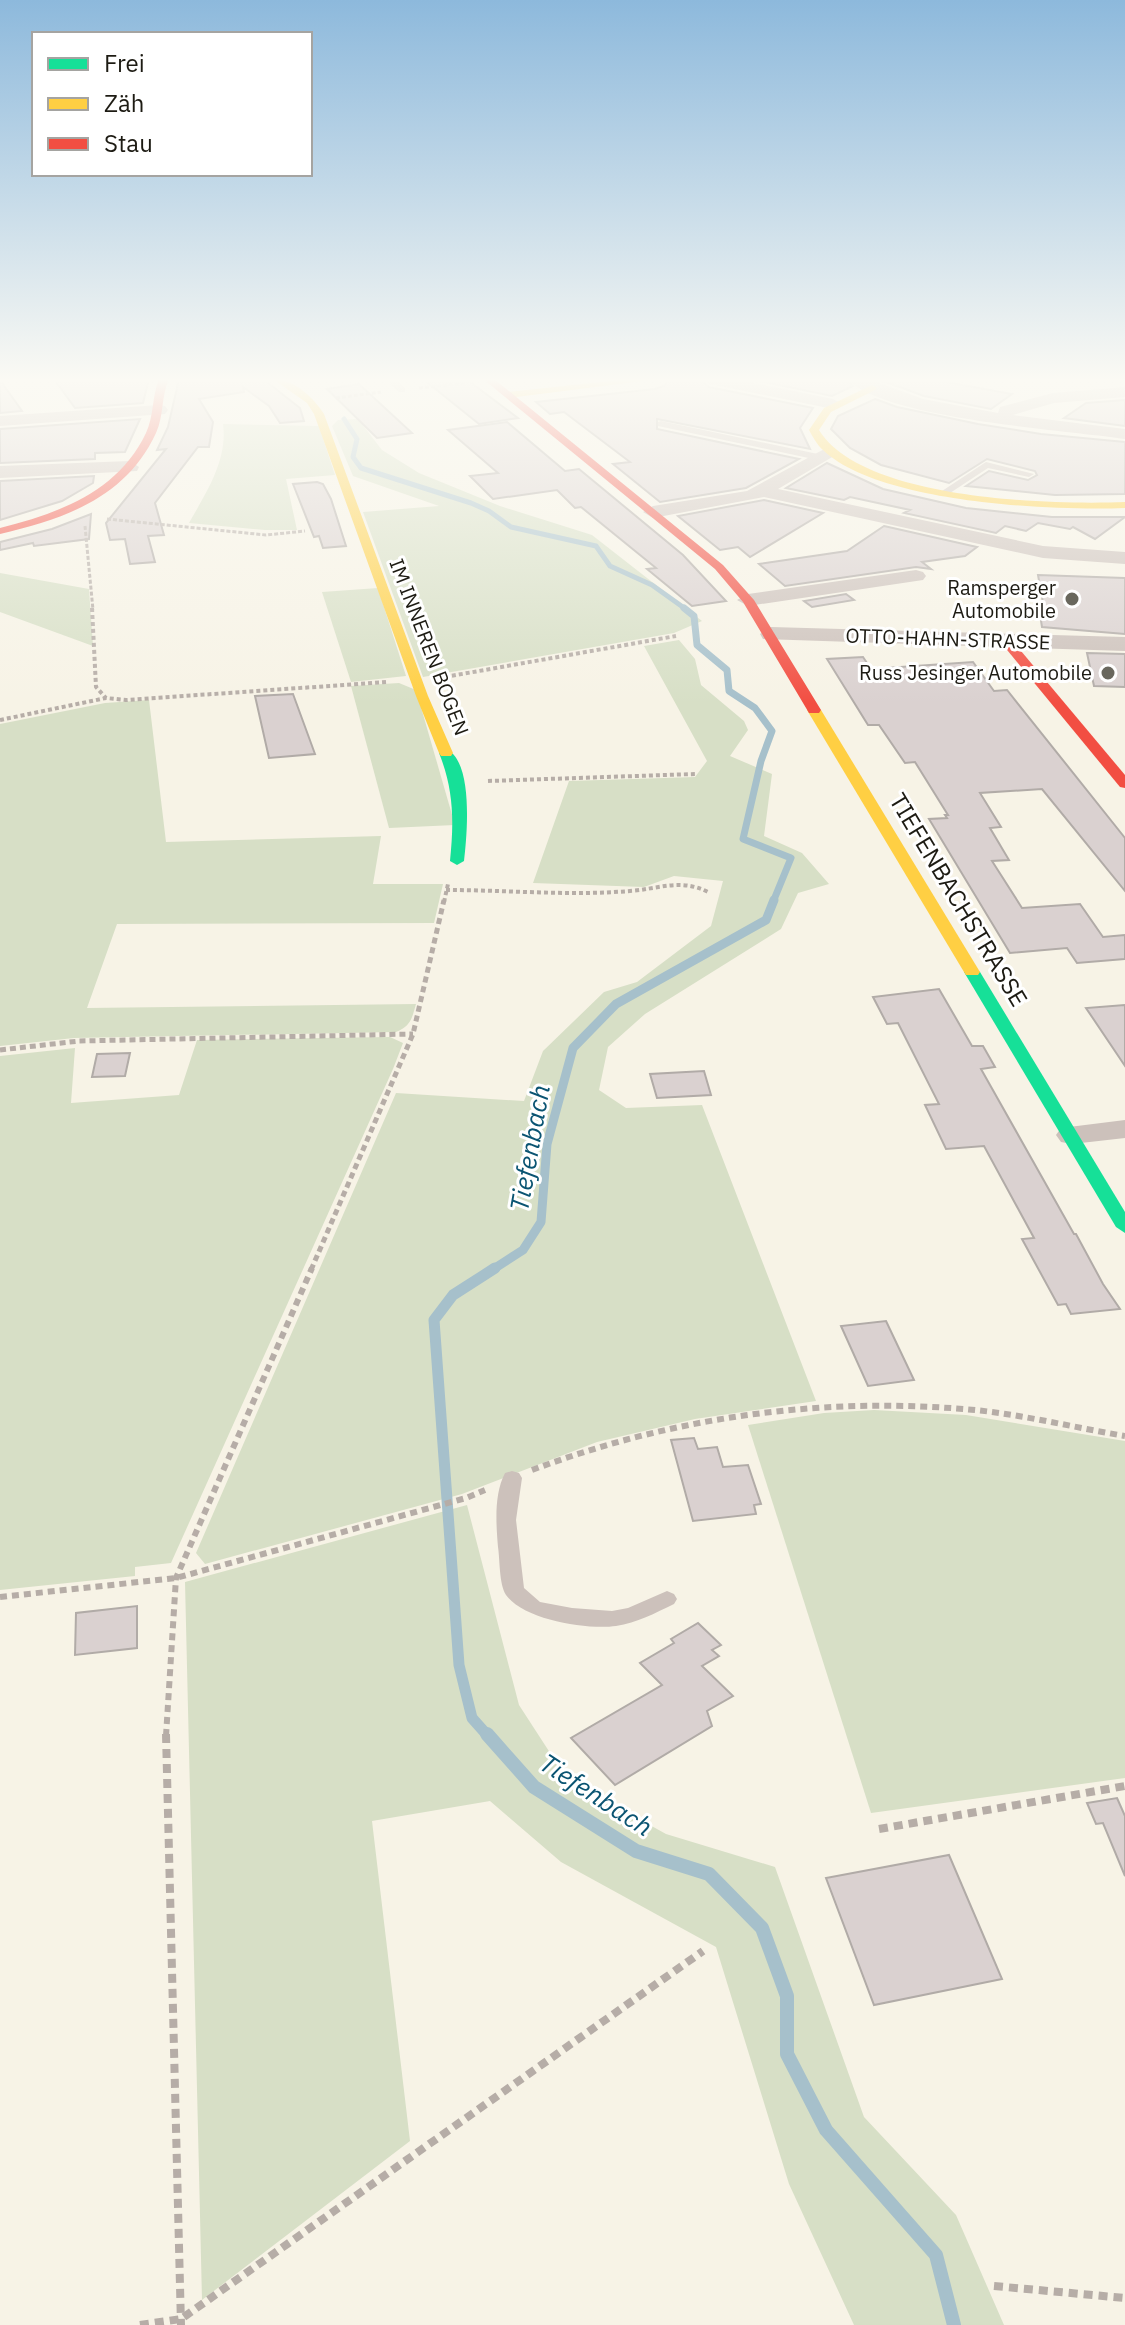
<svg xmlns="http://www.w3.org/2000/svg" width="1125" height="2325" viewBox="0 0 1125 2325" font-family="'IBM Plex Sans',sans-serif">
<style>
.green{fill:#d7dfc6}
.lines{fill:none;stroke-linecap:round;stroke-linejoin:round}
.stream-far4{stroke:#a6c0cb;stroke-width:5}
.stream-far3{stroke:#a6c0cb;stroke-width:7}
.stream-far2{stroke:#a6c0cb;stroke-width:9}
.stream-far1{stroke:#a6c0cb;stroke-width:11}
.stream{stroke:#a6c0cb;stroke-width:14}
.building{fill:#dad1d0;stroke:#b1aba7;stroke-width:2}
.path-far4{stroke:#b6ada7;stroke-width:3;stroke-dasharray:4 2;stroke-linecap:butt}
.path-far3{stroke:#b6ada7;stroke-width:4;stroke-dasharray:4 3;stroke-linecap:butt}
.path-far2{stroke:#b6ada7;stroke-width:5;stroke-dasharray:6 4;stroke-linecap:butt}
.path-far1{stroke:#b6ada7;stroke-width:6;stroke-dasharray:7 5;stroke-linecap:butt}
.path{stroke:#b6ada7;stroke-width:8;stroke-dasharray:9 6;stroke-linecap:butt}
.lane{fill:#ccc1bb;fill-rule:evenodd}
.street{fill:#ccc1bb;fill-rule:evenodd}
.fast{fill:#16e098;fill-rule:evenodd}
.slow{fill:#ffcf43;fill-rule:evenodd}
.jam{fill:#f24e42;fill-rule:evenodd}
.poi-dot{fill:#69675d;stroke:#fff;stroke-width:3}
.labels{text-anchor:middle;stroke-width:6;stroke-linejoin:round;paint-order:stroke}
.far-poi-label{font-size:20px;fill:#1d1b13;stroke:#fff;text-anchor:end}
.far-street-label{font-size:20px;fill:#1d1b13;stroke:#fff}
.street-label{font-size:24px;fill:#1d1b13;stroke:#fff}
.water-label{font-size:26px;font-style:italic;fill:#0a5472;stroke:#fff}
</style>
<rect width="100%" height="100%" fill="#f7f3e6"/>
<g class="green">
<path d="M358,419l24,31 37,23 81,33 92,29 110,86 -28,12 -251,44 -60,-165 76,-6 -86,-30 -21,-50 6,-6z"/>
<path d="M223,424l96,2 16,49 -49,4 11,51h-32l-76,-7c17,-30 39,-63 34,-99z"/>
<path d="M0,573l89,16 4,57 -93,-34z"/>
<path d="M378,588l28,88 -55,6 -29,-90z"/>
<path d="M679,640l16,19 6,26 43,36 4,9 -18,26 42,18 -8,62 38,17 27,31 -31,9 -17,36 -136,85 -37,33 -9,43 27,18 76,-3 114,296 -121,18 -98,23 -135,52 -257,70 -9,-11 200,-460 128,8 19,-50 61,-59 33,-10 74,-56 12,-45 -49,-5 -30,11 -111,-4 36,-102 126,-4 12,-16 -63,-115z"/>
<path d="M399,683l17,7 39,135 -66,3 -38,-142z"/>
<path d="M149,700l17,142 215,-6 -8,48h70l-9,39 -317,1 -30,84 329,-4c-4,14 -5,22 -20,28l-322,6 -74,8v-322l105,-21z"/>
<path d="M390,1037l13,6 -10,26 -222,494 -36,4v9l-135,14v-534l75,-8 -4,55 108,-8 18,-55z"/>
<path d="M874,1410l92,5 159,26v337l-254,35 -123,-388 76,-12z"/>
<path d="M467,1505l52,200 48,74 99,55 109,33 89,250 92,98 48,110h-150l-65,-141 -73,-237 -155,-85 -71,-61 -118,20 38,320 -208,159 -17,-718z"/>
</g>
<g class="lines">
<path class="stream-far4" d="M344,419l13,20 -4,18 8,11 110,35 18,8 22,16 85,19 14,20 42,19 35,25"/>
<path class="stream-far3" d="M684,608l10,8 3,29 30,25 2,21 26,17 17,23 -11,30 -18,78 48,19 -18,44"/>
<path class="stream-far2" d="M492,1270l31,-20 18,-28 6,-78 26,-96 43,-44 150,-84 8,-20"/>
<path class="stream-far1" d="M488,1736l-16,-18 -13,-53 -25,-345 19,-25 42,-27"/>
<path class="stream" d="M487,1734l47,53 102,64 73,23 53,54 25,68v58l39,76 110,125 18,70"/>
</g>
<g class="building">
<path d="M54,379h95l-6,24 -68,5z"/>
<path d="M179,379h84l37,29 4,13 -24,2 -11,-17 -26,-19 1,5 -45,7 14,23 -4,25h-11l-43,56 9,32 -16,1 7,26 -25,2 -5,-25 -15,1 -4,-17 60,-74 -9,1 11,-23z"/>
<path d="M423,379h43l52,39 -39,6z"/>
<path d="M669,379h30l10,8 104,21 -13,20 10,21 -153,-30v10l142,30 -53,29 -86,14 -47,-38 17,-2 -66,-50 -14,2 -14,-12 119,-13 9,-3z"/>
<path d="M750,379h94l9,7 -21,10z"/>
<path d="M878,379h51l83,15 -21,15 -67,-13z"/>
<path d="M0,380l22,31 -22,2z"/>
<path d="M359,384l53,49 -35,5 -50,-49z"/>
<path d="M875,399l22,8 81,17 63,10 84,8v52l-70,1 -89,-9 23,-15 39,9 9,-5 -2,-4 -48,-12 -38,24 -68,-18 -31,-17 -19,-19 7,-13z"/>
<path d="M1125,400v26l-61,-8 22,-15z"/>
<path d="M140,419l-15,33 -30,1v6l-95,4v-34z"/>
<path d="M507,422l58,49 14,-2 104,86 43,46 -34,5 -45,-37 9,-1 -75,-61 -6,1 -18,-18 -64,9 -23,-23 28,-3 -50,-43z"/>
<path d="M827,463l56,26 83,19 86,9h73l-30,22 -22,-12 -3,2 -32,-6 -12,8 -21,-5 -9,7 -92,-20 6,-3 -60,-13 -6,3 -58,-12z"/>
<path d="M94,476l-1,7 -31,18 -62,19v-39z"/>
<path d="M317,482l6,2 8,15 15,47 -23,2 -4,-12 -5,1 -21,-53z"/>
<path d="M764,500l59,13 -73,44 -12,-10 -18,3 -42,-34z"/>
<path d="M91,514l-2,25 -55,7 -1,-3 -33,7v-8l52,-13z"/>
<path d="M884,526l93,21 -12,9 -43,6 9,7 -15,-2 -131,19 -26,-22 88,-13z"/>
<path d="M1038,575l87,3v56l-83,-7 -4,-25 5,1z"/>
<path d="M846,594l8,6 -42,7 -8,-6z"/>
<path d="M1087,653l38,1v33l-31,-1z"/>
<path d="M863,657l8,12 102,-7 21,29 13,-1 118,148v53l-83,-102 -62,4 21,34 -11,1 19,32 -17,1 30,47 58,-4 23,33 22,-2v24l-48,4 -10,-15 -57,5 -81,-134 18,-1 -2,-3h3l-33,-53 -10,1 -26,-38h-11l-41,-66z"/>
<path d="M293,694l22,60 -46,4 -14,-62z"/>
<path d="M939,989l33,57h11l12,21 -14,2 93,165h2l27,50 17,25 -49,5 -5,-10 -8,1 -36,-66 12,-1 -50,-92 -38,3 -21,-44 14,-1 -41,-81 -11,1 -14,-27z"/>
<path d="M1125,1005v61l-39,-58z"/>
<path d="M130,1053l-5,23 -33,1 5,-23z"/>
<path d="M704,1071l7,24 -54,3 -7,-24z"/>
<path d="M886,1321l28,59 -46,6 -27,-60z"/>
<path d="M694,1438l4,11 19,-2 6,20 25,-2 13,39 -7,1 2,9 -63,7 -22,-81z"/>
<path d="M137,1606v42l-62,7 1,-42z"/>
<path d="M698,1623l23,22 -9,5 7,6 -17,10 31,30 -26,15 5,15 -97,59 -44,-47 91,-53 -22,-22 34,-20 -3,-4z"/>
<path d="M1117,1798l8,18v60l-22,-53 -7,1 -9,-21z"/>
<path d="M949,1855l53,124 -128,26 -48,-127z"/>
</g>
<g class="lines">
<g class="path-far4">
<path d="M419,388l46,-5"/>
<path d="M336,398l45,-6"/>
<path d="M107,519l159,16 39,-4"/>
<path d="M85,526l8,84"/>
</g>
<g class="path-far3">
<path d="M92,608l4,79 10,11"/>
<path d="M445,677l231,-41"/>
<path d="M0,720l106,-22 20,2 261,-18"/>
<path d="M488,781l207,-7"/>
<path d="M446,890c61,0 124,6 184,1 29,-2 50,-13 78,1"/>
<path d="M444,902l4,-18"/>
</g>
<g class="path-far2">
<path d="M0,1050l79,-9 334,-7"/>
<path d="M311,1270l102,-236 31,-134"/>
</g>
<g class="path-far1">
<path d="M532,1470c139,-52 283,-73 431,-61 54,4 108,18 162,27"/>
<path d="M0,1597l176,-19 290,-80 19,-8"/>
<path d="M166,1736l10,-158 136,-310"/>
</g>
<g class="path">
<path d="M166,1734l15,591"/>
<path d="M879,1829l246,-43"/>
<path d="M994,2286l131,12"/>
<path d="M140,2325l41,-6 522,-368"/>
</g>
<g class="lane">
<path d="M392,379h11l-4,3 6,6v4h-6l-9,-8z"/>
<path d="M661,421l157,33 5,3 -5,3 -160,-34v-4z"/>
<path d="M986,462l48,12 -5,3 -41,-9 -41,27 -8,-2z"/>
<path d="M512,1471l7,2 3,5 -6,42 8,68 16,14 32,6 40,3 16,-3 39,-17 7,3 3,5 -3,5c-19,9 -37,19 -58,22 -29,4 -92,-6 -110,-31 -7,-11 -6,-35 -8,-48 -2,-24 -4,-53 7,-74z"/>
</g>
<g class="street">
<path d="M702,379h33l98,20 9,5 -9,5 -123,-25z"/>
<path d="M847,379h22l54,20 75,14 2,-6 53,-14 72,-6v10l-71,6 -41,12 112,14v10c-59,-9 -240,-20 -278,-60z"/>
<path d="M159,405l6,1 3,4 -3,4 -165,12v-10z"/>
<path d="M828,447l6,1 3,4 -3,4 -56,33 265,57 82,6v12l-82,-6 -279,-61 -111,21 -10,-6 10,-6 94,-15z"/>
<path d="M130,461l9,6 -2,4 -137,7v-12z"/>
<path d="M916,570l7,2 3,4 -3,4 -175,26 -11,-6 11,-6z"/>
<path d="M771,627l354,10v14l-362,-12 -3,-5z"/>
<path d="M1125,1120v18l-53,6 -11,-2 -5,-7 5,-7z"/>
</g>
<g class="fast">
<path d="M446,749c28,12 21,87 18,112l-7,4 -7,-4c4,-39 4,-71 -11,-108z"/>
<path d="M972,967l8,5 145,240v21l-9,-6 -152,-255z"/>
</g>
<g class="slow">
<path d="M273,379c21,0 40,18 51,35l104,282 25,57 -2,3h-10l-2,-3 -23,-57 -102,-282 -7,-11z"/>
<path d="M628,379h31l-151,19 -5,-3 5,-3z"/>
<path d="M872,385l5,3 -2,2 -44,22 -12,18c43,70 231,75 306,72v6c-74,3 -247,-5 -302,-58 -6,-5 -10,-13 -14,-20l15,-22z"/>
<path d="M814,706l7,4 159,262 -2,3h-12l-2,-3 -157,-262z"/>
</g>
<g class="jam">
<path d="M159,379h10c-8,17 -5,37 -13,54 -30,65 -92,86 -156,101v-6c59,-15 118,-36 146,-95 8,-17 6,-37 13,-54z"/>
<path d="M483,379h11l229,186 31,35 67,110 -2,3h-10l-66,-111 -28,-33z"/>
<path d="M1003,639h8l114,136v13l-5,-1 -117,-142z"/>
</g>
</g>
<linearGradient id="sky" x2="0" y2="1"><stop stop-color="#8db9dc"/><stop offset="0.54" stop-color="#fbfaf4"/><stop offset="1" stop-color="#fbfaf4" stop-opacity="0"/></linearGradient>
<rect width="1125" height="704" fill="url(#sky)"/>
<g class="poi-dot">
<circle cx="1072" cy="599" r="8"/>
<circle cx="1108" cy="673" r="8"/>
</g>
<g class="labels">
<g class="far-poi-label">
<text x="1056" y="595">Ramsperger<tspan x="1056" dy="23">Automobile</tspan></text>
<text x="1092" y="680">Russ Jesinger Automobile</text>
</g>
<g class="far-street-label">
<text transform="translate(948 639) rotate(2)" y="7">OTTO-HAHN-STRASSE</text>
<text transform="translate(429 647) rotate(69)" y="7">IM INNEREN BOGEN</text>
</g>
<g class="street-label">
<text transform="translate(958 900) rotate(59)" y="8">TIEFENBACHSTRASSE</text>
</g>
<g class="water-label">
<text transform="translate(530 1148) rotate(-80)" y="9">Tiefenbach</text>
<text transform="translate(596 1795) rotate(33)" y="9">Tiefenbach</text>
</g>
</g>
<rect x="32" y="32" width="280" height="144" fill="#ffffff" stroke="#a5a4a1" stroke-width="2"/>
<rect x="48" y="58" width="40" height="12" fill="#16e098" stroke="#a5a4a1" stroke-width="2"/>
<text x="104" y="72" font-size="24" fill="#1d1b13">Frei</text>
<rect x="48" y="98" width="40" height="12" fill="#ffcf43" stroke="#a5a4a1" stroke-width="2"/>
<text x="104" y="112" font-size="24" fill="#1d1b13">Zäh</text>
<rect x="48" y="138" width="40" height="12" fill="#f24e42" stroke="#a5a4a1" stroke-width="2"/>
<text x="104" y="152" font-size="24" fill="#1d1b13">Stau</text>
</svg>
